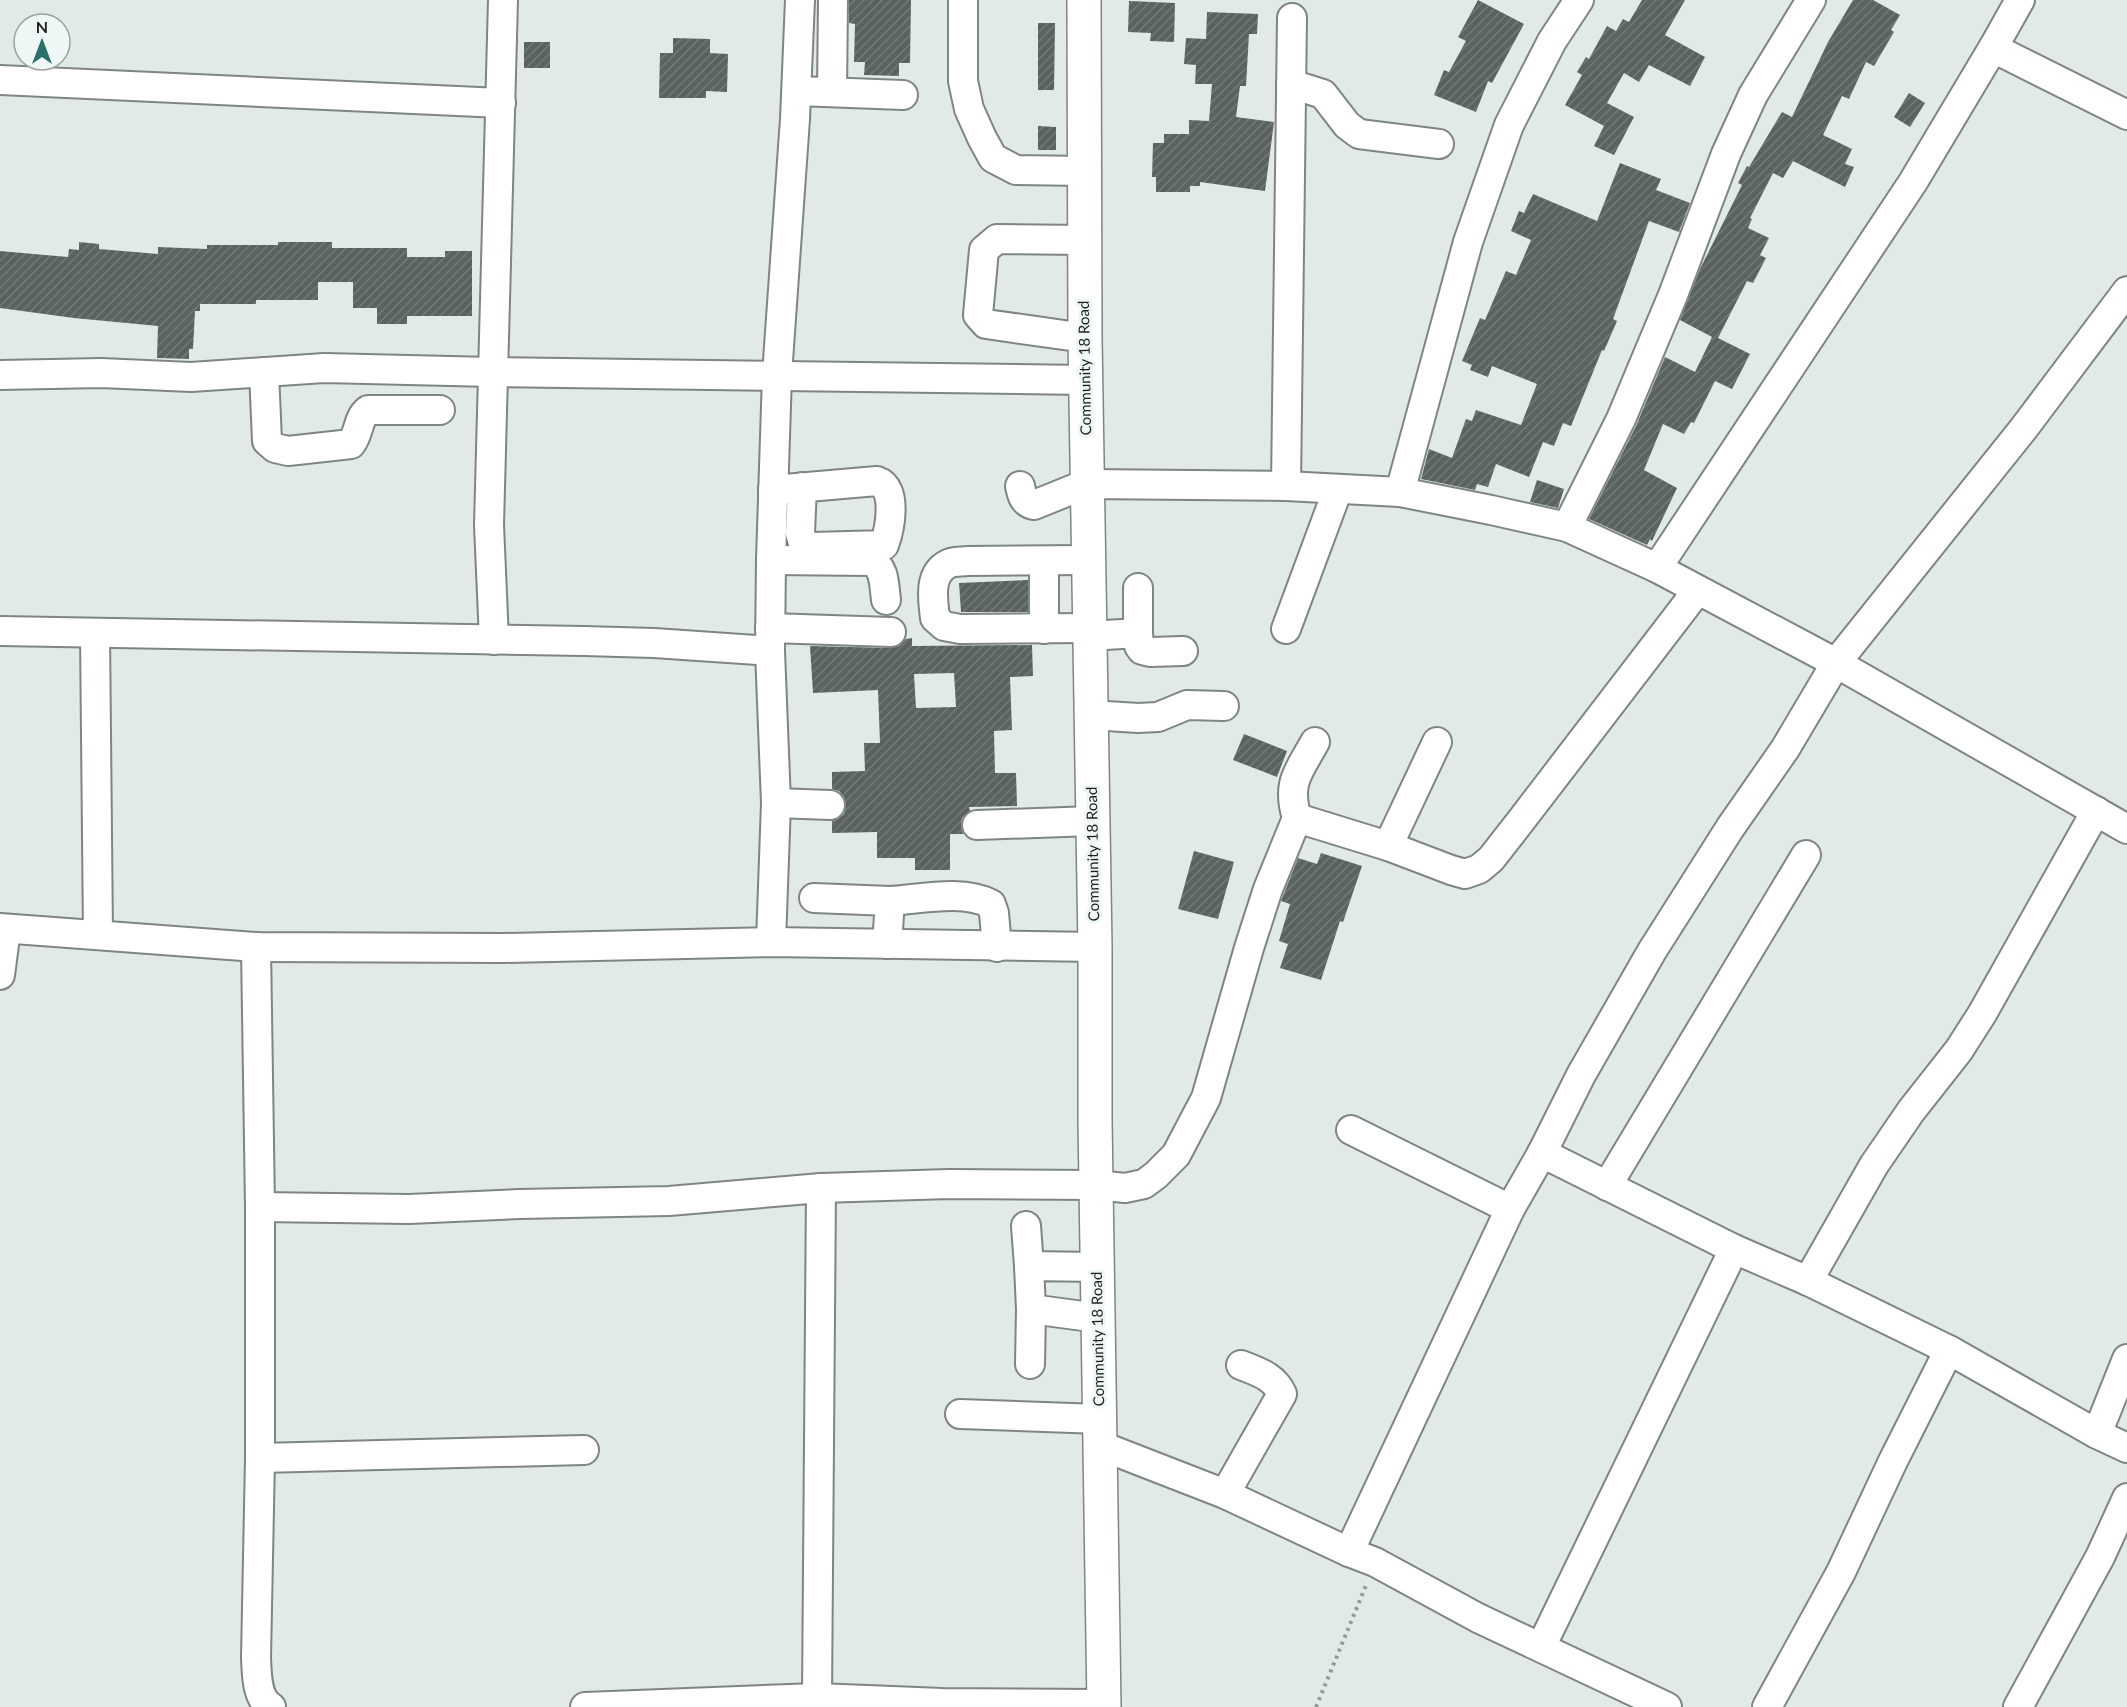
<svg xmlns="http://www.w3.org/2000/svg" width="2127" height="1707" viewBox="0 0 2127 1707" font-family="Lato,sans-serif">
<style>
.building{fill:url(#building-hatch);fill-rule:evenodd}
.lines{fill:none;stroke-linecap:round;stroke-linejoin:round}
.minor-casing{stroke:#7e8584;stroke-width:32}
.major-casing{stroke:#7e8584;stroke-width:36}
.path{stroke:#929998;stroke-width:4;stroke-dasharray:3 4.5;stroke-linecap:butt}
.minor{stroke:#fff;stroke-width:28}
.major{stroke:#fff;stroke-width:33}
.labels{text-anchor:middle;stroke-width:6;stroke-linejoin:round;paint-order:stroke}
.street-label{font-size:15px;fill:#1c1f1f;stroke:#eef7f5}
</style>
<defs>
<pattern id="building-hatch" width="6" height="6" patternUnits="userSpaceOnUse" patternTransform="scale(1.5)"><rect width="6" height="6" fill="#5b6361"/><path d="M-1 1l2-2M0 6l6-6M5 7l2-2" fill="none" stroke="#737978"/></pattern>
</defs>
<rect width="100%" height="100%" fill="#e1eae8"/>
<g class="building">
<path d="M849,0h62l-1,63h-11v13l-35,-1 1,-13h-11l1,-38 -6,-1z"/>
<path d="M1478,0l46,24 -32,59 -4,-2 -12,31 -42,-17 10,-25 5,2 17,-31 -8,-4z"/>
<path d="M1642,0h43l-20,35 40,22 -15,29 -41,-21 -10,17 -15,-9 -17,30 27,14 -20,38 -20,-9 10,-20 -39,-21 17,-30 -5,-3 9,-15 3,2 18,-33 9,5 7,-12 6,3z"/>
<path d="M1853,0h20l27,15 -9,15 3,2 -20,34 -8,-4 -17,37 -7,-3 -19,39 29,14 -7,15 9,3 -9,20 -52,-26 -10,17 -10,-5 -23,45 2,1 -4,9 21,10 -9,17 6,3 -13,25 -6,-2 -29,57 32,16 -18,35 -17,-8 -21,42 -3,-1 -7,12 -21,-10 -19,46 33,18 -25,53 -2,-2 -3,6 -58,-26 47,-93 29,-69 30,15 17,-35 -32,-17 20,-51 42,-84 -4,-2 9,-17 2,1 33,-55 10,5 36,-75z"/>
<path d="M1129,1l46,2 -1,39 -24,-1 1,-8 -23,-1z"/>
<path d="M1207,12l51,2 -1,20h-8l-3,52h-6l-4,31 38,5 -9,69 -65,-9v4h-10v6h-34v-15h-4l1,-34h11v-9h25v-14l20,1 3,-37h-17l1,-19 -12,-1 2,-26 20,1z"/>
<path d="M1038,23h17l-1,67h-16z"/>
<path d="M673,38l37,1v14l18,1 -1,38 -21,-1v7h-47l1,-45h13z"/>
<rect x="524" y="42" width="26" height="26"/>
<path d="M1909,93l16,10 -15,24 -16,-10z"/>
<path d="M1038,126l18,1v23h-18z"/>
<path d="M1620,163l41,16 -5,11 34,13 -11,29 -30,-11 -36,98 4,2 -13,30 -2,-1 -31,76 -8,-3 -9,23 -11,-4 -14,35 -33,-13 -8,23 -11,-3 -2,6 -54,-11 8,-30 23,9 14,-39 6,2 4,-11 45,15 16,-41 -45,-18 -4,11 -18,-7 2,-5 -10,-4 18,-43 5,2 21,-49 10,4 15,-35 -20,-9 8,-20 5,2 9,-19 64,27z"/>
<path d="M79,242l20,2v5l59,5v-7l49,2v-4h71v-3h54v6h75v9h38v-6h27v65h-65v8h-30v-16h-24v-26h-35v18h-62v4h-56v7h-5l-2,38h-4v10l-32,-1 1,-32 -84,-8 -74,-10v-57l68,6 1,-8 10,1z"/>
<path d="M1537,480l27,9 -6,19 -28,-6z"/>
<path d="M1028,580v32h-67l-2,-29z"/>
<path d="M912,638v8l120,-1 1,31 -23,1 2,53 -18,1 1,42h21l1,33 -48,1 1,4 -8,7 -1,7 2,9h-13v36h-35v-12h-38v-26l-45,1v-12l6,-2 6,-5 2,-9 -2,-8 -5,-6 -7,-2v-17l33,-1 -1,-28h16l-2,-53 -65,3 -3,-47 80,2 9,-2 7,-7zM954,673l2,34 -40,1 -2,-34z"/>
<path d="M1244,734l43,17 -10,26 -44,-17z"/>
<path d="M1194,851l40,11 -16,57 -40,-10z"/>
<path d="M1321,853l41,13 -19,56 -3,-1 -19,59 -41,-12 8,-24 -9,-3 11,-37 -9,-3 17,-43 19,6z"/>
</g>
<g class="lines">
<g class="minor-casing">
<g id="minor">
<path d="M963,0v81l6,28 13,29 11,20 23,12 69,1"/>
<path d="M1993,48l27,-48"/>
<path d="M0,80l501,23"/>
<path d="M1291,84l32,10 24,31 12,9 80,10"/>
<path d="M797,91l106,4"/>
<path d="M832,92l1,-92"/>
<path d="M1084,240l-87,-1 -13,11 -6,65 8,9 99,14"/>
<path d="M264,372l3,69 8,7 13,3 63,-7c9,-12 6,-25 17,-34h72"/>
<path d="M0,375l101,-2 90,4 133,-9 168,4 593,8"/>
<path d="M1020,486c2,10 4,17 14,19l52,-21 200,2 114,6 91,18 76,17 90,41 179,95 291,166"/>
<path d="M1286,486l6,-468"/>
<path d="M773,490l104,-9c21,7 13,48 7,64l-72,2 -9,-4 -3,-10 2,-46"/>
<path d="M1400,492l68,-250 41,-117 43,-84 27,-41"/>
<path d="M1567,527l54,-108 52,-124 53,-141 27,-59 58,-95"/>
<path d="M771,560l100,1c14,6 13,24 15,39"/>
<path d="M1088,560l-121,1c-5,1 -14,0 -19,3 -20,10 -15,36 -13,54l9,8 16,3 129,-1"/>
<path d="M1044,561v68"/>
<path d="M1657,568l256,-386 80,-134 134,67"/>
<path d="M770,628l121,4"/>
<path d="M1286,629l52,-140"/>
<path d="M0,631l584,10 70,2 116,8"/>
<path d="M95,633l3,302"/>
<path d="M1138,633l1,13 3,4 8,2 33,-1"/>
<path d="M1089,636l49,-3v-45"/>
<path d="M494,640l-5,-115 14,-525"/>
<path d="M1091,715l47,3 20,-1 29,-12 37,1"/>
<path d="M776,803l54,2"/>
<path d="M1297,818c-11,-35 2,-47 18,-76"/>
<path d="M977,825l116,-4"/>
<path d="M1388,846l49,-104"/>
<path d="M814,898l76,3 -3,43"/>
<path d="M890,901c31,-2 73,-12 101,3l3,9 3,34"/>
<path d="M0,928l256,19 248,1 267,-6 324,5"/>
<path d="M771,942l5,-139 -6,-152 1,-91 6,-185 18,-256 5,-119"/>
<path d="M256,947l4,260v251l-4,200c1,16 0,40 15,49"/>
<path d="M0,975l6,-46"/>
<path d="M1351,1130l159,79"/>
<path d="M1542,1153l192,96 74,32 141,69 148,84 30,14"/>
<path d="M1607,1186l199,-331"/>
<path d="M260,1207l149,2 110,-5 150,-3 152,-13 128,-4 147,1 29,3 19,-4 12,-9 20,-20 30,-57 43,-150 19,-59 29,-71 91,28 63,24 14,4 14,-5 12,-10 32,-41 174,-227"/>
<path d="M1026,1226l3,40"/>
<path d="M1097,1267l-68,-1 2,43 67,9"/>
<path d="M1808,1281l66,-116 37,-54 48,-61 23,-36 114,-203"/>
<path d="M1030,1364l1,-55"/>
<path d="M960,1414l140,5"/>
<path d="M2097,1434l30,-75"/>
<path d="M1099,1445l126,49 124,58 26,10 103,56 189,89"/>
<path d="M260,1458l324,-8"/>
<path d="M1225,1494l57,-100c-8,-18 -24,-22 -41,-29"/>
<path d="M1349,1552l161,-343 32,-56 39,-78 71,-124 78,-123 55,-79 51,-86 188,-235 103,-137"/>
<path d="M1541,1647l193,-398"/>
<path d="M817,1698l4,-510"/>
<path d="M585,1707l232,-9 125,5 162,1"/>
<path d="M1767,1707l74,-135 52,-111 56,-111"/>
<path d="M2018,1707l82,-150 27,-59"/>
</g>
</g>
<g class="major-casing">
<path id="major" d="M1084,0l1,338 10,609v172l9,588"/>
</g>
<path class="path" d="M1316,1707l51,-124"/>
<use href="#minor" class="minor"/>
<use href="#major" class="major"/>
</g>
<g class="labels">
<g class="street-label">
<text transform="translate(1085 368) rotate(-91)" y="5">Community 18 Road</text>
<text transform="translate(1093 854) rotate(-91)" y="5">Community 18 Road</text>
<text transform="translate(1098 1339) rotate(-91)" y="5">Community 18 Road</text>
</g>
</g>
<g transform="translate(42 42)"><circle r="28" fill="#eef7f5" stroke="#9aa19f" stroke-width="1.5"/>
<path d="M0-4.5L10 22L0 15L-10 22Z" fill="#297169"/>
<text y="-9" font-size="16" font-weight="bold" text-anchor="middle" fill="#1c1f1f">N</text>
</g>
</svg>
